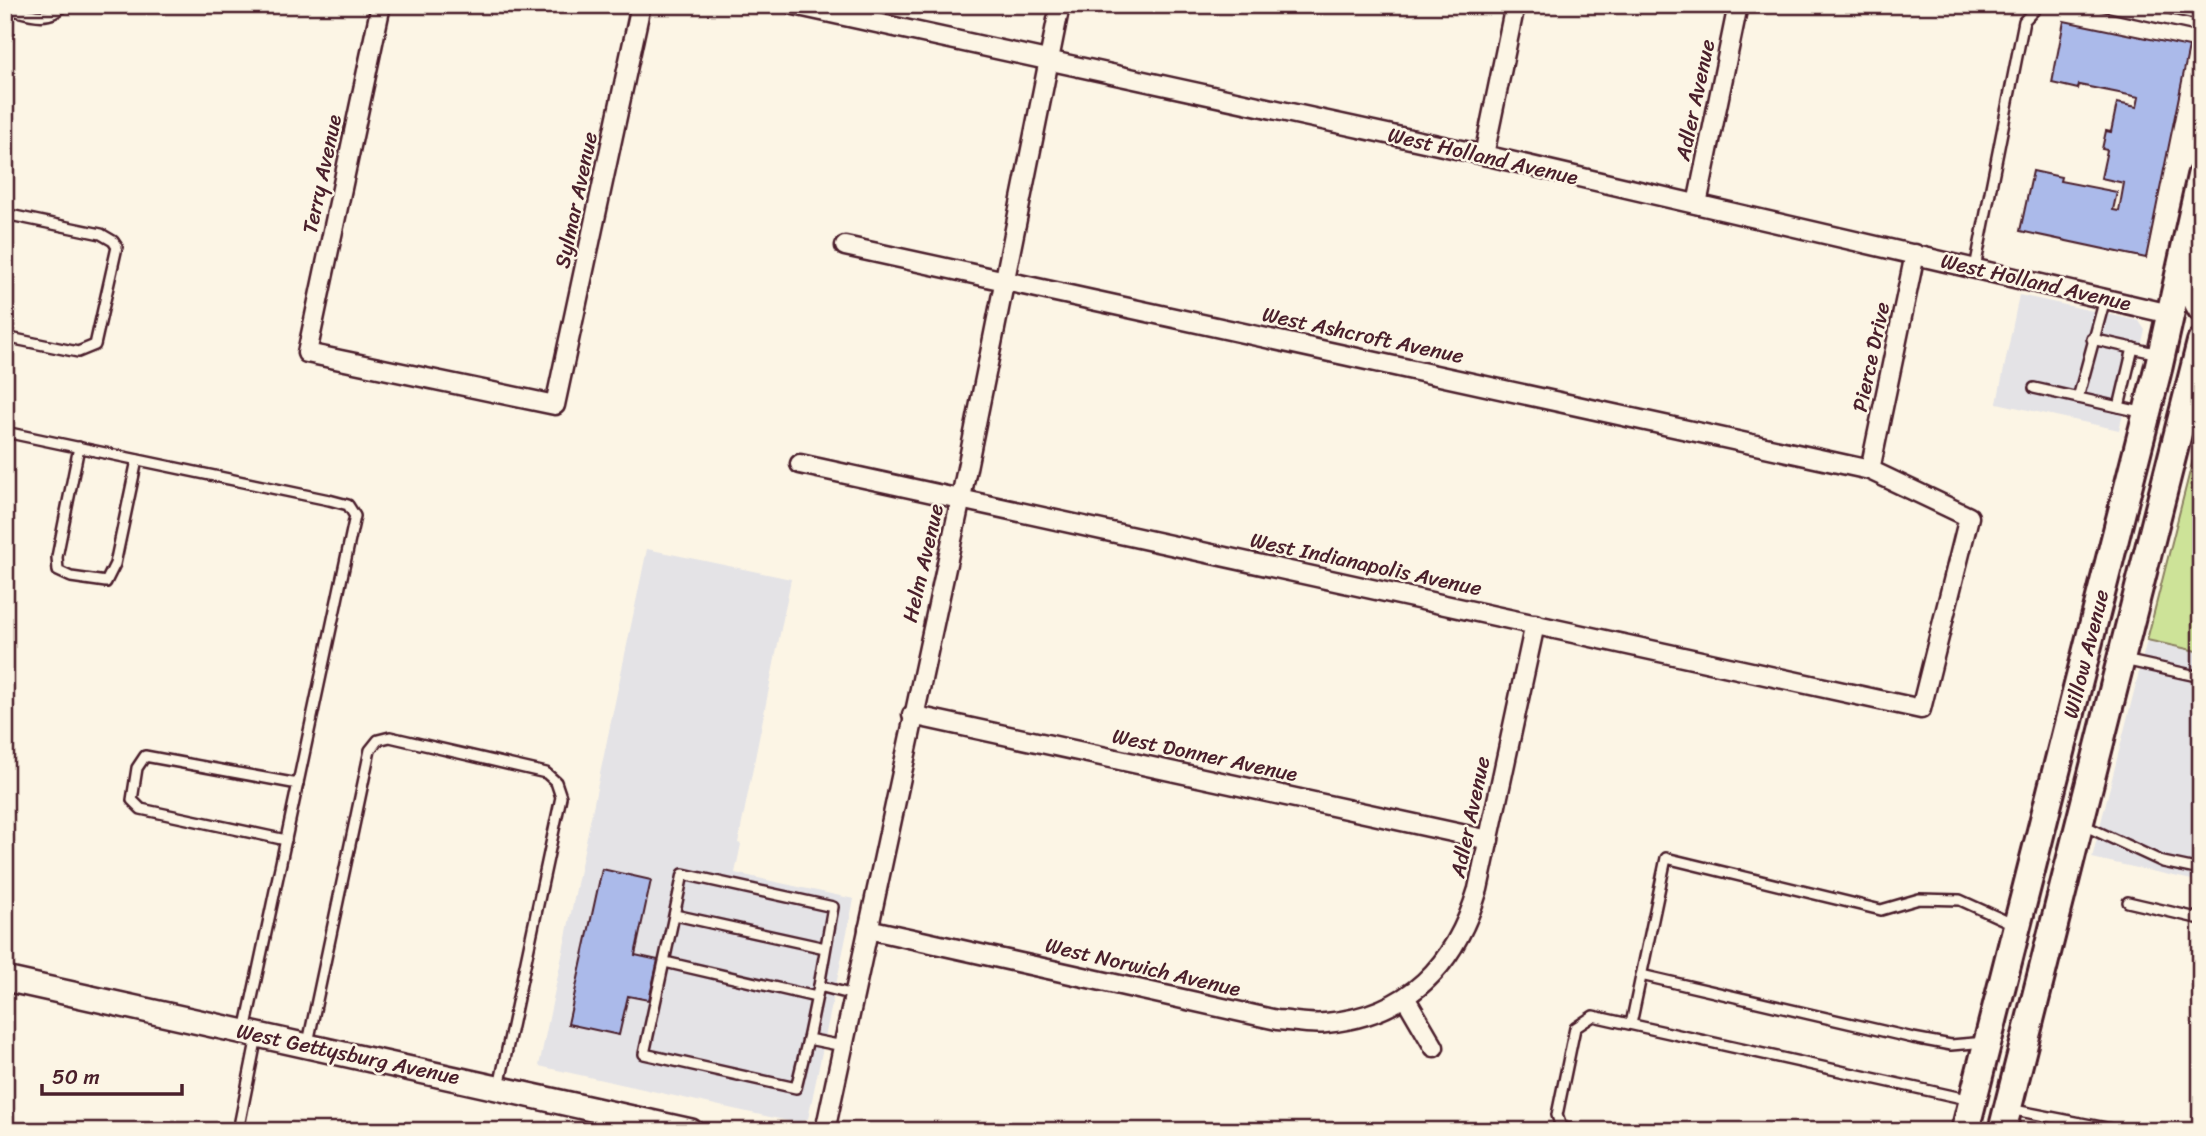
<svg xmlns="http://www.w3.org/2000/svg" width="2206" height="1136" viewBox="0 0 2206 1136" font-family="Sriracha,sans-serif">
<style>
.built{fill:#e4e3e6}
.green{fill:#cde398;stroke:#8c8162;stroke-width:2}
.building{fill:#abbaea;stroke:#4a1f2b;stroke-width:2}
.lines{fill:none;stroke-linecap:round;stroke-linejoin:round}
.service-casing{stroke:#4a1f2b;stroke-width:14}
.minor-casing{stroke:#4a1f2b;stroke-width:23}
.tertiary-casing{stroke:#4a1f2b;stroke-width:28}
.secondary-casing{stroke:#4a1f2b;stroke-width:32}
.service{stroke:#fcf5e5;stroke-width:9}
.minor{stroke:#fcf5e5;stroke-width:18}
.tertiary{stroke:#fcf5e5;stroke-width:23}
.secondary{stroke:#fcf5e5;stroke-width:26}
.labels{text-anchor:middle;stroke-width:5;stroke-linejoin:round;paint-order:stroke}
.street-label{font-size:21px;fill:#4a1f2b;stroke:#fcf5e5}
</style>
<rect width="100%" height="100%" fill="#fcf5e5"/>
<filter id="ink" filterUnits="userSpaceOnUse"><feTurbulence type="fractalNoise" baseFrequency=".0143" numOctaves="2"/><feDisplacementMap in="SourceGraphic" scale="14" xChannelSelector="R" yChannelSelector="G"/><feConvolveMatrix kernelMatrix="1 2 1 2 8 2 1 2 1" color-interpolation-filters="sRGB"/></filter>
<g filter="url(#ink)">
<g class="built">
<path d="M2019,295l120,26 6,9 -26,100 -122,-27z"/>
<path d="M647,549l144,30 -53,264 3,1 -6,29 119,26 -46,220 -11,4 -258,-57z"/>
<path d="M2147,640l54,12v230l-109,-24z"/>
</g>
<path class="green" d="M2201,428v224l-54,-12z"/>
<g class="building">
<path d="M2064,21l125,26 -43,211 -126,-27 13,-60 28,6 -1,4 57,11 -4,18 6,1 5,-28 -23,-5 6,-28 -5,-1 4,-18 5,1 6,-29 20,4 2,-10 -60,-12 -1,4 -26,-6z"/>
<path d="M602,869l49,11 -16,75 23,5 -9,40 -21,-4 -9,39 -51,-11z"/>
</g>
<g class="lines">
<g class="service-casing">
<g id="service">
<path d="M2102,5l99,22"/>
<path d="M5,8c19,4 44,16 58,-3"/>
<path d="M5,214l96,20 12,7 4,6 -22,98 -17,7 -73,-15"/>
<path d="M1975,268l49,-247 15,-16"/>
<path d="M2092,339l67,15"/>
<path d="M2034,388l111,25"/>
<path d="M2078,398l27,-99"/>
<path d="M2119,407l14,-59"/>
<path d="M5,432l324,68 19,5 7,11 -110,515"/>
<path d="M79,447l-22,110 1,14 13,6 35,5 9,-18 22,-104"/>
<path d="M2124,660l77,17"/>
<path d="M2081,824l82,38 38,8"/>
<path d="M286,840l-145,-31 -9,-9 5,-32 8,-12 153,28"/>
<path d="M2128,902l73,17"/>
<path d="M675,915l150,33"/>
<path d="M665,962l151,35"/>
<path d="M1641,975l272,63 38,7 35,-3"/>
<path d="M1631,1024l35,-166 215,52 38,-11 41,1 55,25"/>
<path d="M808,1039l-12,49 -152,-34 39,-180 150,33 -14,79"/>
<path d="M308,1043l62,-293 8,-10 12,-3 156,36 10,9 5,15 -62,290"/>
<path d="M843,1046l-35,-7 11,-53 35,9"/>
<path d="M2009,1109l113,22"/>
<path d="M238,1131l19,-95"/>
<path d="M1577,1131l-16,-4 -4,-12 18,-87 18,-12 378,84"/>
</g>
</g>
<g class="minor-casing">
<g id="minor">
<path d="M381,5l-74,348 248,52 86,-400"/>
<path d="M794,5l690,150 686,159"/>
<path d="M1484,155l31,-150"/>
<path d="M1697,204l41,-199"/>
<path d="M800,464l1121,245 48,-192 -99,-47 -1025,-224"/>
<path d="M1870,470l45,-216"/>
<path d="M912,715l577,125"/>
<path d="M868,929l409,91c16,1 33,5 49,3 83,-8 129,-57 152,-134l57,-265"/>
<path d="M1406,999l28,48"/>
<path d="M825,1131l136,-633 99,-493"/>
</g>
</g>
<g class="tertiary-casing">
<path id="tertiary" d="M5,979l686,152"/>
</g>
<g class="secondary-casing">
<g id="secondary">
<path d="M2200,254c-4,17 -10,39 1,54"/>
<path d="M1965,1131l194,-766 42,-189"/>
<path d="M2002,1131l199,-789"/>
</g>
</g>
<use href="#service" class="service"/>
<use href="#minor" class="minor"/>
<use href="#tertiary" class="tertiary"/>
<use href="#secondary" class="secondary"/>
</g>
</g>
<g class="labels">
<g class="street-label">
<text transform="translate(1695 100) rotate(-78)" y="7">Adler Avenue</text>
<text transform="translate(1483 156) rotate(13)" y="7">West Holland Avenue</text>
<text transform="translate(322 174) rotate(-78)" y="7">Terry Avenue</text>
<text transform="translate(576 200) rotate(-78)" y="7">Sylmar Avenue</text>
<text transform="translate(2036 282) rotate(13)" y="7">West Holland Avenue</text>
<text transform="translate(1363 335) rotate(12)" y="7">West Ashcroft Avenue</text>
<text transform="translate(1871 357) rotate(-78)" y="7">Pierce Drive</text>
<text transform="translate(923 563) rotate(-77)" y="7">Helm Avenue</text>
<text transform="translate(1366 564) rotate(12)" y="7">West Indianapolis Avenue</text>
<text transform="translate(2086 654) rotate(-76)" y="7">Willow Avenue</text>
<text transform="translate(1205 755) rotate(12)" y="7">West Donner Avenue</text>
<text transform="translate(1470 817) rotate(-78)" y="7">Adler Avenue</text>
<text transform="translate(1143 967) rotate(13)" y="7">West Norwich Avenue</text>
<text transform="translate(348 1054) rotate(12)" y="7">West Gettysburg Avenue</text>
</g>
</g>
<rect width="2206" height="1136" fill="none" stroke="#fcf5e5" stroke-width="28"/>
<rect x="14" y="14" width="2178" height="1108" fill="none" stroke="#4a1f2b" stroke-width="2.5" filter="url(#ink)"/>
<path d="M42 1084v10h140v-10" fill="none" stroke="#4a1f2b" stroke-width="3.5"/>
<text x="52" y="1084" font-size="21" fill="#4a1f2b" stroke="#fcf5e5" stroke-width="5" paint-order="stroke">50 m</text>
</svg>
